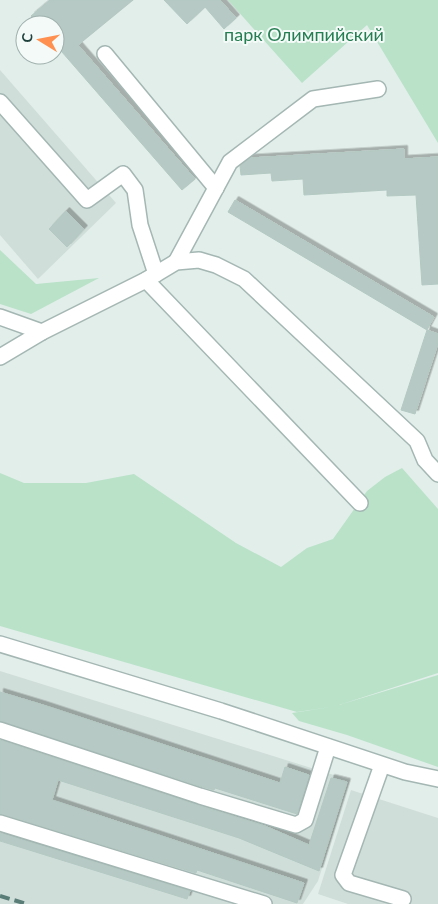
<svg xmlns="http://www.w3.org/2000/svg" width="438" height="904" viewBox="0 0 438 904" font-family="Lato,sans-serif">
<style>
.built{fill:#d0deda}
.green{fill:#b9e2c9}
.building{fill:#b7c9c4;stroke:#b4c9c3;filter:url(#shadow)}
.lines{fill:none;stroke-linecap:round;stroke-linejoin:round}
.minor-casing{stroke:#a4b7b3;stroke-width:18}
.minor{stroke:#fff;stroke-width:15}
.rail{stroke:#5a7d78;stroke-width:4;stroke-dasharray:10 5;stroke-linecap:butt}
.labels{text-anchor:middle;stroke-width:4;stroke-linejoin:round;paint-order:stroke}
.park-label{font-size:18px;fill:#257e52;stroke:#f3faf7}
</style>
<defs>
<filter id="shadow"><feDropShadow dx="3.5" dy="-3.5" stdDeviation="0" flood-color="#0004"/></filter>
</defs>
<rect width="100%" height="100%" fill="#e2eeea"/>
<g class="built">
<path d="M0,70l116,133 -78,76 -38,-44z"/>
<path d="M0,671l350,109 -32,101 -15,23h-303z"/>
<path d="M351,790l87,28v86h-90l-30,-10z"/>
</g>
<g class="green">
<path d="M228,0h210v143l-71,-118 -65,58z"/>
<path d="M0,250l36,34 63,-6 -68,36 -31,-10z"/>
<path d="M402,468l36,41v164l-99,32 99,-30v92l-91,-32 -48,-14 -7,-8 45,-7 -40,6 -297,-86v-153l24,10h62l48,-9 102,69 45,24 26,-19 26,-9 34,-48 18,-14z"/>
</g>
<g class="building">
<path d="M50,0h83l-55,45 117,134 -13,11 -127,-146v-19h-16l-8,-9z"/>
<path d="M164,0h56l16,18 -12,11 -19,-22 -18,17z"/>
<path d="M404,149v10l34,-2v127l-16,1 -6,-90 -29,1v-6l-83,5 -1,-16 -31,2 -1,-8 -30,2 -1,-9 10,-8z"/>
<path d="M235,200l199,117 -7,13 -199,-118z"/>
<path d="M66,211l18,18 -17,18 -18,-18z"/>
<path d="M427,330l11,4v9l-23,71 -14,-4z"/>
<path d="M0,692l43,13 237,78 5,-16 24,8 -12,39 -82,-26 -1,2 -11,-3 -203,-66z"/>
<path d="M0,740l197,65 68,21 44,19 22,-67 16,4 -28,89 -80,-33 -181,-58 -6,20 252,83 -7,20 -100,-33 -1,3 -196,-59z"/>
<path d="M0,833l190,58 -3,8 -187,-58z"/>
</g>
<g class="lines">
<g class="minor-casing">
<g id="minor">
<path d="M105,54l111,134"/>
<path d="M0,102l87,98 36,-26 12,16 5,35 16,49"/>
<path d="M176,262l54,-100 83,-63 65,-10"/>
<path d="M146,280l214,223"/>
<path d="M0,317l42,15"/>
<path d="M0,357l42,-25 104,-52 30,-18 23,-2 17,5 28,14 173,162 8,19 13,14"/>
<path d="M0,644l221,67 184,61 33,7"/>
<path d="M0,730l200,66 96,29 9,-5 23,-73"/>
<path d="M382,765l-39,110 6,8 54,16"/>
<path d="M0,823l264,81"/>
</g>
</g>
<use href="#minor" class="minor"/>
<path class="rail" d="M0,896l27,8"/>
</g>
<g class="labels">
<g class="park-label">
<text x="304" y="41">парк Олимпийский</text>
</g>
</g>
<g transform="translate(40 40) rotate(280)"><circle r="24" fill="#f3faf7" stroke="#9fb0ad"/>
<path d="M0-4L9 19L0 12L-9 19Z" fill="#ff904f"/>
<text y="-8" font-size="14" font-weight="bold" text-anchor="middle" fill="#20423d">С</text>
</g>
</svg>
